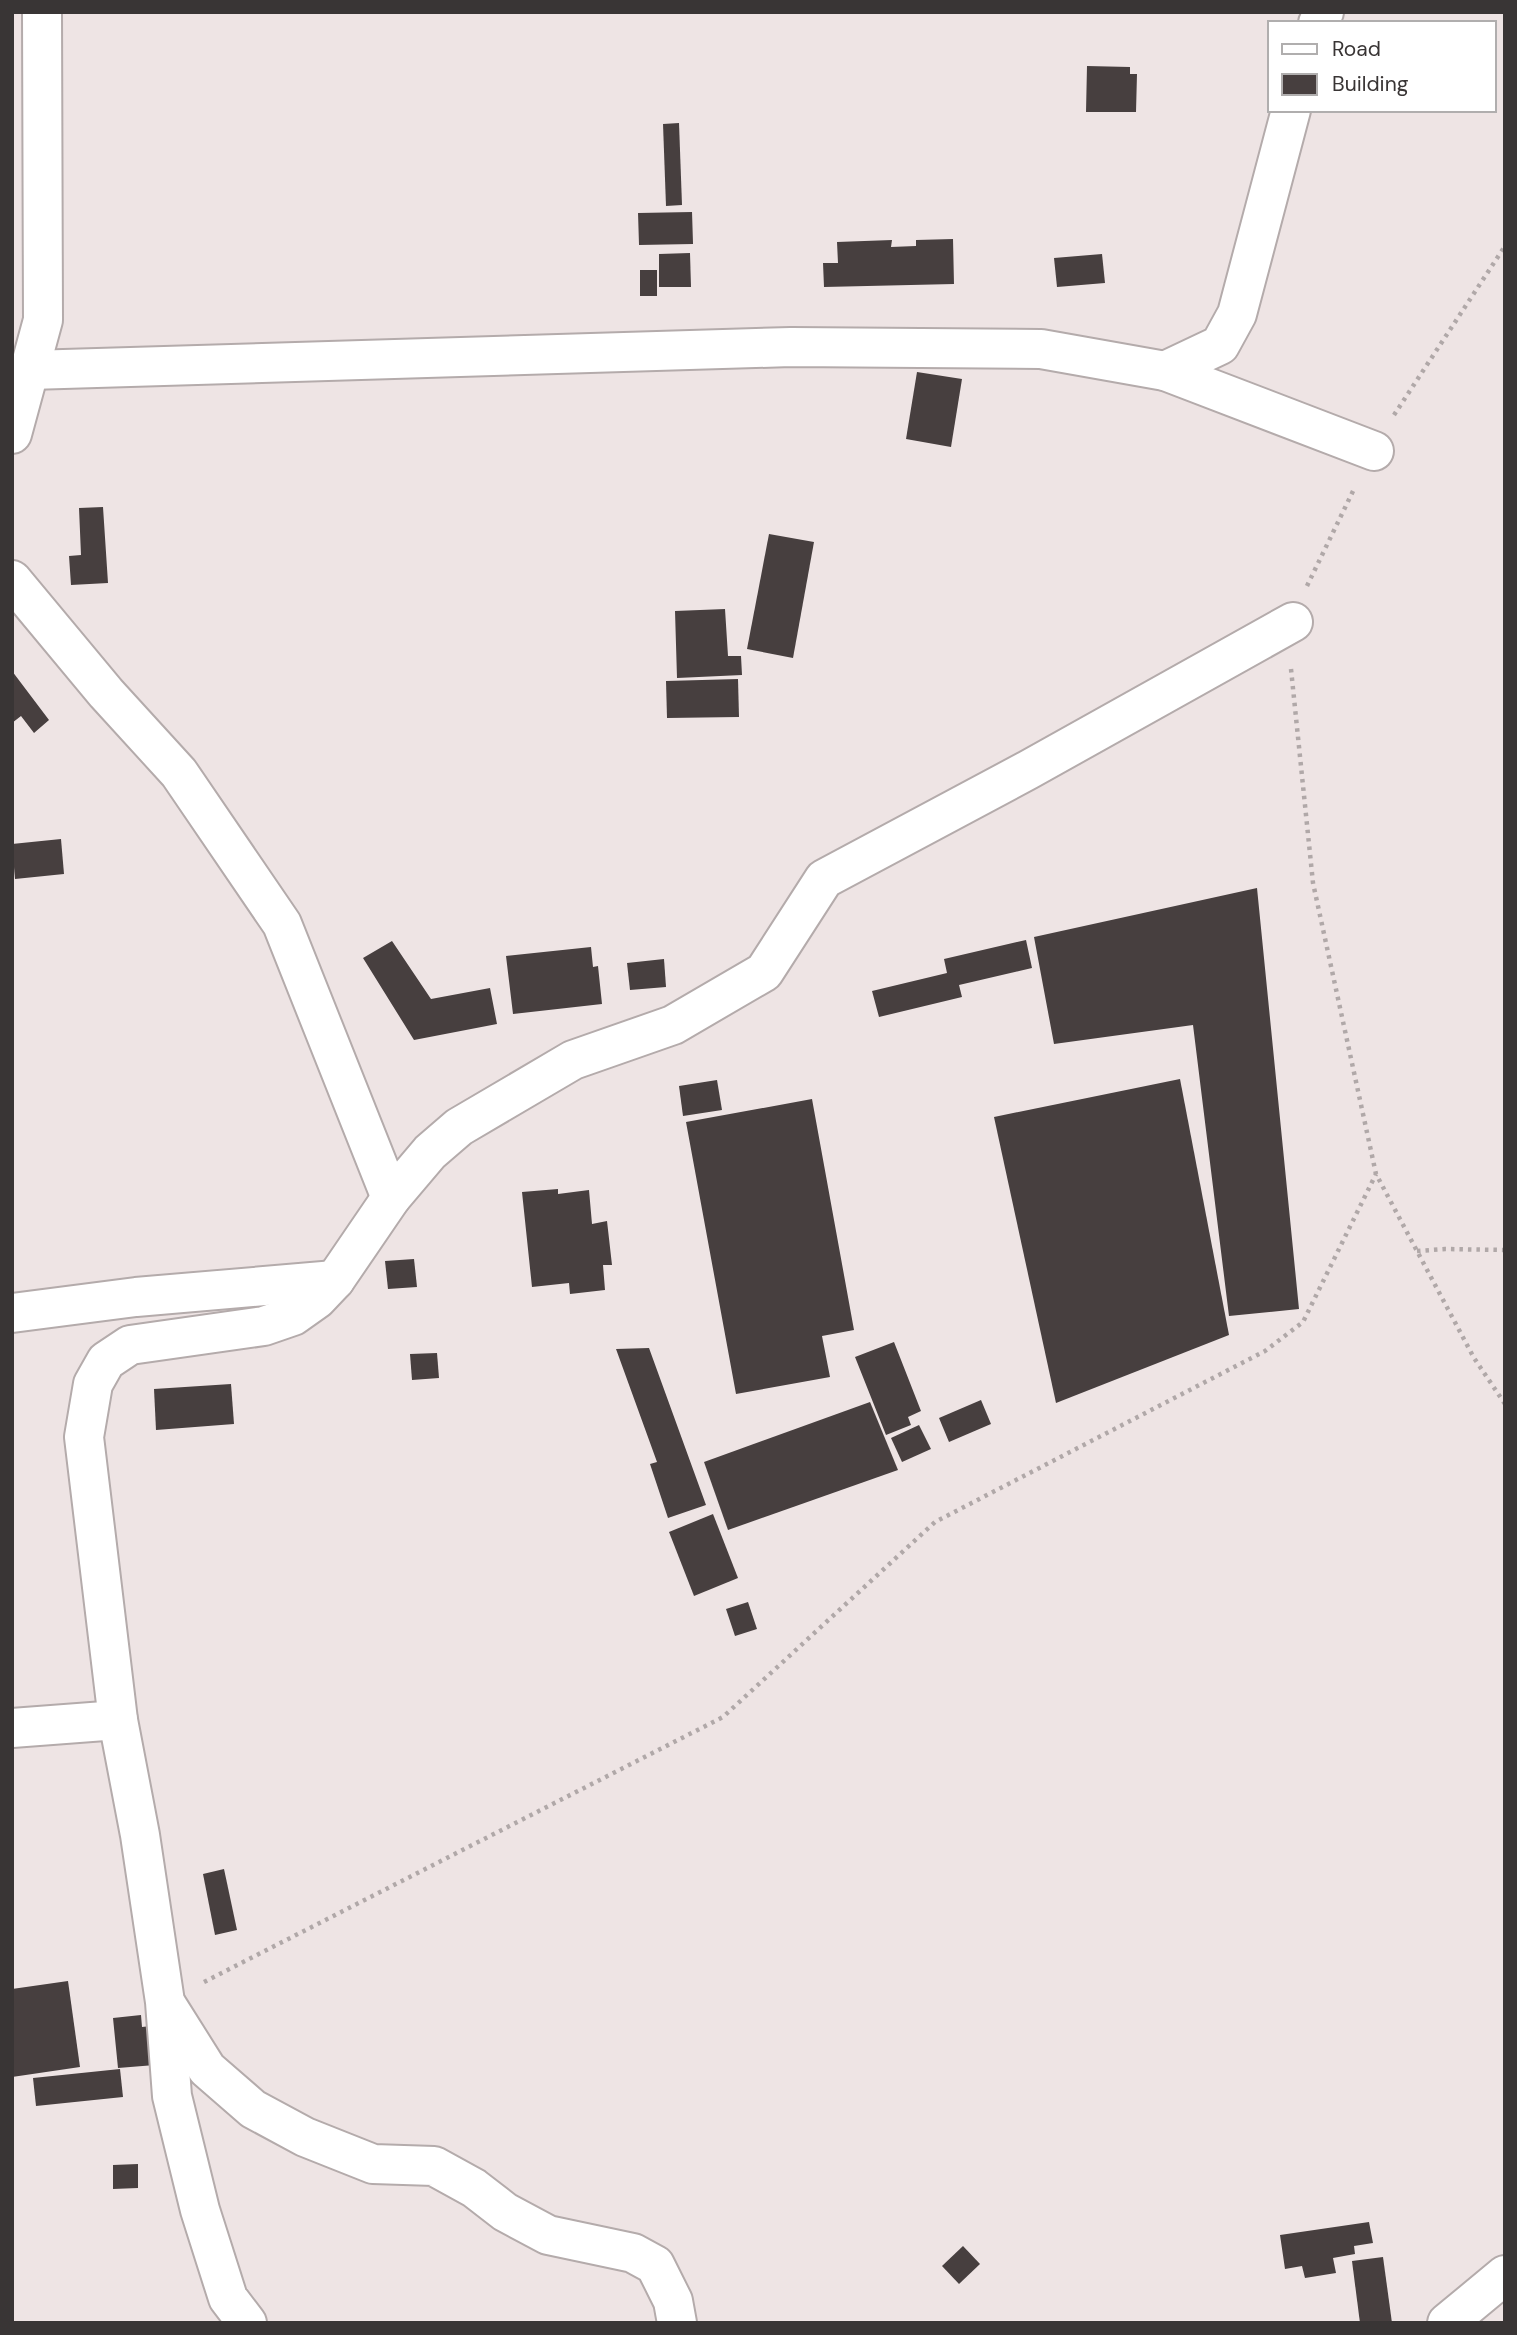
<svg xmlns="http://www.w3.org/2000/svg" width="1517" height="2335" viewBox="0 0 1517 2335" font-family="'DM Sans',sans-serif">
<style>
.building{fill:#473f3f}
.lines{fill:none;stroke-linecap:round;stroke-linejoin:round}
.minor-casing{stroke:#b4abab;stroke-width:42}
.path{stroke:#b0a8a8;stroke-width:4.5;stroke-dasharray:3.5 5;stroke-linecap:butt}
.minor{stroke:#fff;stroke-width:38}
</style>
<rect width="100%" height="100%" fill="#eee4e4"/>
<g class="building">
<path d="M1087,66l43,1v7h7l-1,38h-50z"/>
<path d="M679,123l3,82 -16,1 -3,-82z"/>
<path d="M692,212l1,32 -54,1 -1,-32z"/>
<path d="M953,239l1,45 -130,3 -1,-24h15l-1,-21 55,-2 -1,7 25,-1v-6z"/>
<path d="M690,253l1,34h-32v-33z"/>
<path d="M1102,254l3,29 -48,4 -3,-29z"/>
<rect x="640" y="270" width="17" height="26"/>
<path d="M917,372l45,7 -11,68 -45,-8z"/>
<path d="M103,507l5,76 -37,2 -2,-29 12,-1 -2,-47z"/>
<path d="M769,534l45,8 -21,116 -46,-9z"/>
<path d="M725,609l3,47h13l1,19 -65,3 -2,-67z"/>
<path d="M12,671l37,49 -15,13 -13,-17 -9,7z"/>
<path d="M738,679l1,38 -72,1 -1,-37z"/>
<path d="M61,839l3,35 -49,5 -3,-35z"/>
<path d="M1257,888l42,421 -70,7 -36,-291 -139,19 -20,-107z"/>
<path d="M1026,940l6,28 -73,17 3,12 -83,20 -7,-26 75,-18 -3,-14z"/>
<path d="M392,941l39,58 59,-11 7,36 -83,16 -51,-82z"/>
<path d="M591,947l2,20 5,-1 4,38 -89,10 -7,-58z"/>
<path d="M664,959l2,28 -36,3 -3,-27z"/>
<path d="M1180,1079l49,256 -173,68 -62,-286z"/>
<path d="M717,1080l5,30 -39,6 -4,-30z"/>
<path d="M812,1099l42,231 -32,6 8,41 -94,17 -50,-272z"/>
<path d="M558,1189v5l31,-4 3,34 15,-3 5,44h-9l2,25 -35,4 -1,-11 -37,4 -10,-95z"/>
<path d="M414,1259l3,28 -29,2 -3,-28z"/>
<path d="M894,1342l27,69 -13,6 3,8 -25,10 -31,-78z"/>
<path d="M649,1348l57,157 -38,13 -18,-54 7,-2 -41,-113z"/>
<path d="M437,1353l2,25 -27,2 -2,-26z"/>
<path d="M231,1384l3,40 -78,6 -2,-41z"/>
<path d="M981,1400l10,24 -42,18 -10,-24z"/>
<path d="M870,1402l28,68 -170,60 -24,-68z"/>
<path d="M919,1425l12,24 -29,13 -11,-24z"/>
<path d="M713,1514l25,64 -44,18 -25,-64z"/>
<path d="M748,1602l9,27 -22,7 -9,-27z"/>
<path d="M224,1869l13,61 -22,5 -12,-61z"/>
<path d="M68,1981l12,86 -68,10v-88z"/>
<path d="M141,2015l1,12 9,-1 4,39 -37,3 -5,-50z"/>
<path d="M120,2069l3,28 -87,9 -3,-28z"/>
<path d="M138,2164v24l-25,1v-24z"/>
<path d="M1369,2222l4,21 -19,3 1,8 -22,4 3,15 -31,5 -3,-12 -17,3 -5,-34z"/>
<path d="M963,2246l17,18 -21,20 -17,-18z"/>
<path d="M1383,2257l9,66h-32l-8,-62z"/>
</g>
<g class="lines">
<g class="minor-casing">
<g id="minor">
<path d="M1318,23l6,-11"/>
<path d="M30,370l761,-23 250,2 124,22 209,80"/>
<path d="M1165,371l55,-26 17,-31 54,-204"/>
<path d="M12,434l31,-114 -1,-308"/>
<path d="M12,580l94,113 73,80 103,151 109,274"/>
<path d="M12,1313l124,-16 199,-17"/>
<path d="M12,1728l106,-8"/>
<path d="M168,2007l39,62 46,40 52,28 68,27 61,2 40,22 31,24 43,23 85,18 22,12 18,36 4,22"/>
<path d="M247,2323l-19,-25 -28,-88 -28,-114 -7,-94 -25,-167 -22,-115 -34,-283 9,-53 13,-23 24,-16 134,-19 29,-10 24,-17 18,-19 56,-82 39,-46 29,-25 114,-67 100,-35 91,-53 60,-93 204,-109 265,-148"/>
<path d="M1447,2323l58,-48"/>
</g>
</g>
<g class="path">
<path d="M1394,415l111,-169"/>
<path d="M1307,586l48,-99"/>
<path d="M1291,669l22,214 63,291 98,184 31,46"/>
<path d="M1417,1251l28,-2 60,1"/>
<path d="M204,1982l519,-265 212,-195 330,-171 38,-29 73,-148"/>
</g>
<use href="#minor" class="minor"/>
</g>
<rect width="1517" height="2335" fill="none" stroke="#393535" stroke-width="28"/>
<rect x="1268" y="21" width="228" height="91" fill="#ffffff" stroke="#b0aeae" stroke-width="2"/>
<rect x="1282" y="44" width="35" height="10" fill="#ffffff" stroke="#b0aeae" stroke-width="2"/>
<text x="1332" y="56" font-size="21" fill="#393535">Road</text>
<rect x="1282" y="74" width="35" height="21" fill="#473f3f" stroke="#b0aeae" stroke-width="2"/>
<text x="1332" y="91" font-size="21" fill="#393535">Building</text>
</svg>
